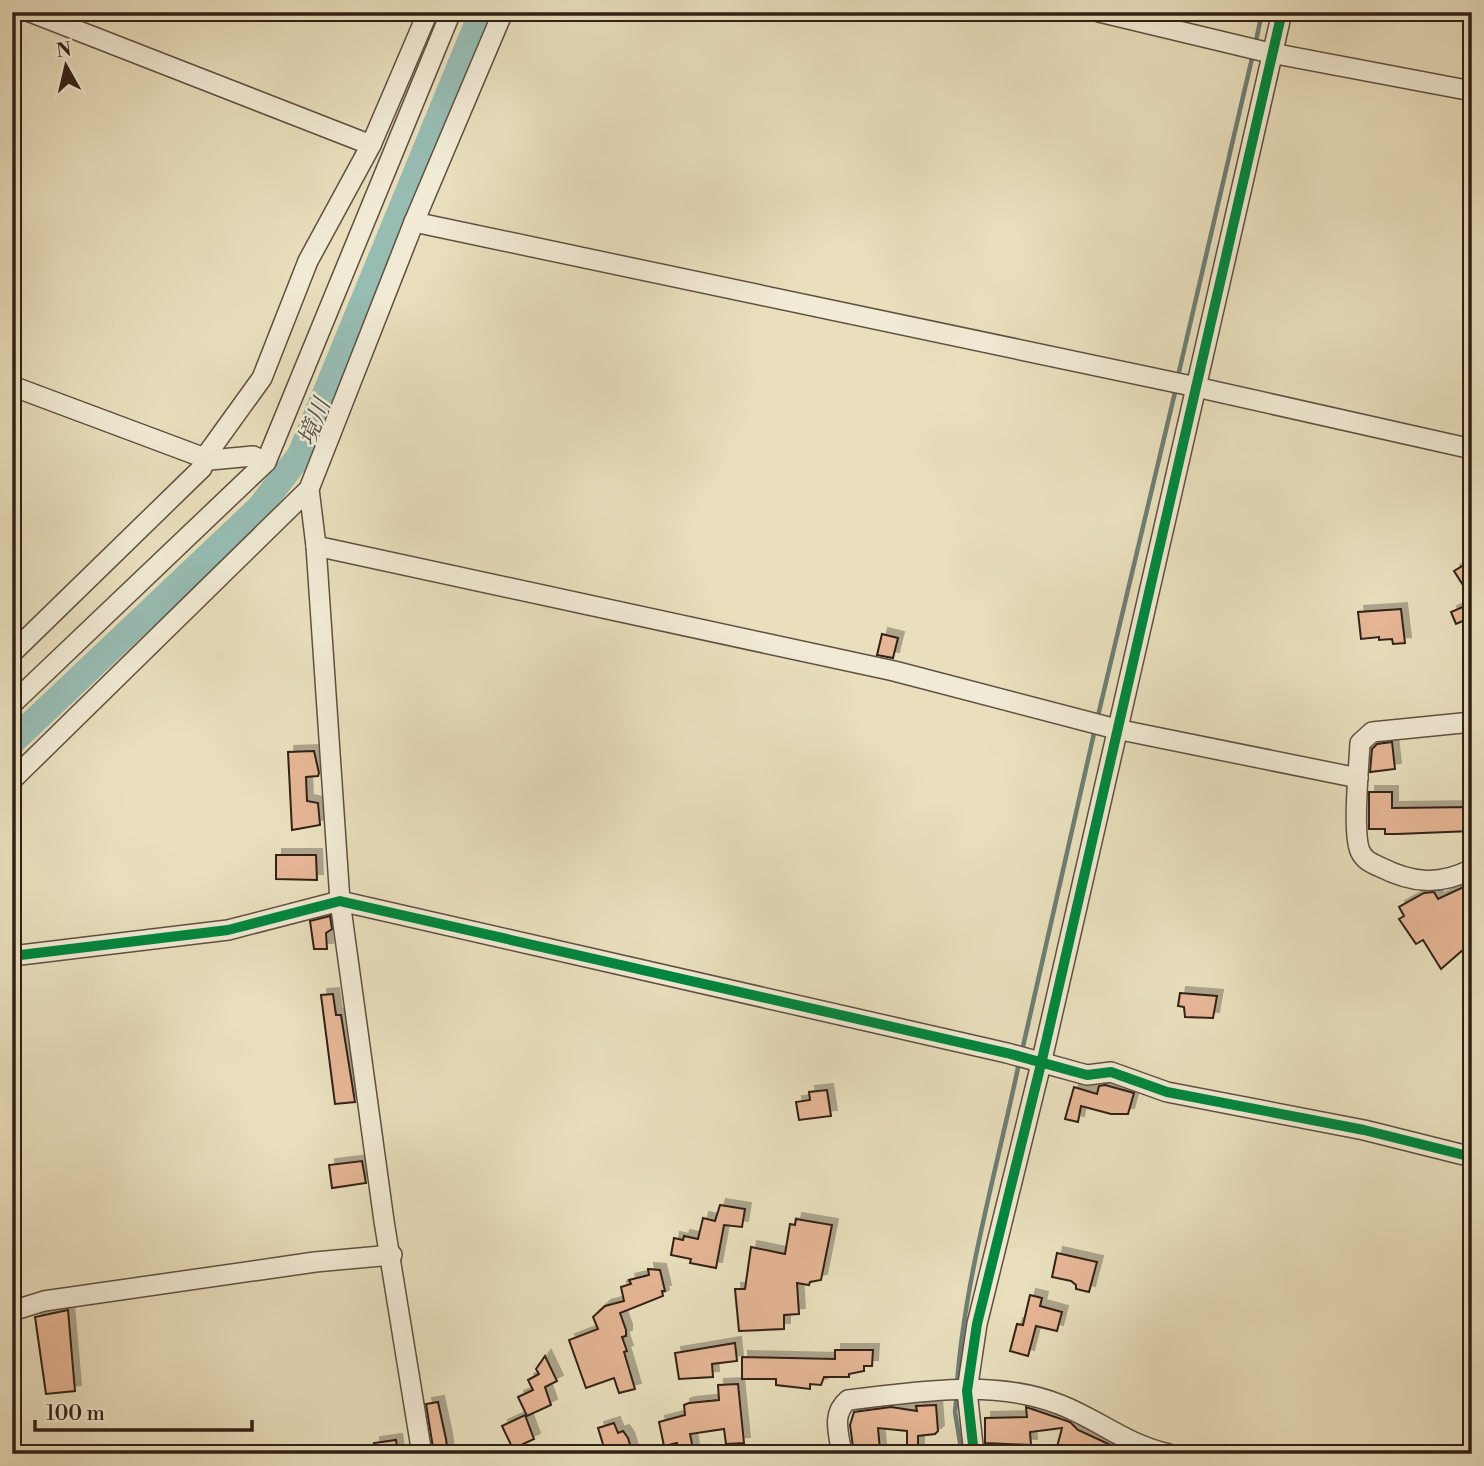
<svg xmlns="http://www.w3.org/2000/svg" width="1484" height="1466" viewBox="0 0 1484 1466" font-family="'Libre Bodoni','Noto Serif JP',serif">
<style>
.lines{fill:none;stroke-linecap:round;stroke-linejoin:round}
.stream{stroke:#6e7e74;stroke-width:4.5}
.river{stroke:#97bcb2;stroke-width:26}
.building{fill:#e6b696;stroke:#312017;stroke-width:2;filter:url(#shadow)}
.minor-casing{stroke:#5f5040;stroke-width:22}
.minor{stroke:#f1ead4;stroke-width:19}
.cycleway-casing{stroke:#f1ead4;stroke-width:15}
.cycleway{stroke:#00873e;stroke-width:10}
.labels{text-anchor:middle;stroke-width:5;stroke-linejoin:round;paint-order:stroke}
.water-label{font-size:24px;font-style:italic;fill:#504f46;stroke:#f1ead4}
</style>
<defs>
<filter id="shadow"><feDropShadow dx="6" dy="-6" stdDeviation="0" flood-color="#0004"/></filter>
</defs>
<rect width="100%" height="100%" fill="#e9dfbd"/>
<filter id="stains"><feTurbulence type="fractalNoise" baseFrequency=".00286" numOctaves="4"/><feColorMatrix values="0 0 0 0 .2 0 0 0 0 .09 0 0 0 0 .02 0 0 0 .5 -.17"/></filter>
<radialGradient id="worn" r=".72"><stop offset=".6" stop-color="#630" stop-opacity="0"/><stop offset="1" stop-color="#630" stop-opacity=".3"/></radialGradient>
<g class="lines">
<g class="stream">
<path d="M1255,46l7,-34"/>
<path d="M1178,376l75,-322"/>
<path d="M1097,720l79,-332"/>
<path d="M1022,1051l73,-322"/>
<path d="M957,1384c8,-107 40,-215 62,-321"/>
<path d="M957,1393l-2,19 7,42"/>
</g>
<path class="river" d="M12,742l248,-235 40,-52 182,-443"/>
</g>
<g class="building">
<path d="M1472,560v39l-18,-28z"/>
<path d="M1472,603v14l-16,7 -5,-12z"/>
<path d="M1401,609l4,34 -12,1 -1,-5 -13,1v-3l-18,2 -3,-27z"/>
<path d="M882,634l16,4 -5,20 -16,-3z"/>
<path d="M1392,742l3,27 -25,3 2,-23 5,-5z"/>
<path d="M314,751l5,22 -1,3 -12,1 1,24 11,2 2,22 -28,5 -4,-78z"/>
<path d="M1369,792h23v16l80,-1v24l-75,3h-12v-5h-16z"/>
<path d="M276,855h40l1,25 -41,-1z"/>
<path d="M1472,883v59l-31,27 -18,-29 -7,4 -17,-25 5,-3 -5,-9 25,-14 10,-1 4,7z"/>
<path d="M330,916l2,13 -6,4 1,16h-13l-4,-28z"/>
<path d="M1180,993l37,3 -4,22 -28,-1 -1,-10 -6,-1z"/>
<path d="M333,994l3,21h5l14,87 -20,2 -14,-109z"/>
<path d="M1105,1085l29,8 -6,21h-17l-30,-8 -3,16 -13,-3 9,-32 23,7 2,-8z"/>
<path d="M827,1090l4,26 -32,4 -3,-18 14,-2 -1,-8z"/>
<path d="M362,1161l4,22 -34,5 -3,-23z"/>
<path d="M720,1205l25,4 -3,18 -18,-2 -8,43 -26,-5 1,-4 -20,-4 3,-17 9,2 1,-4 14,3 5,-21 12,3z"/>
<path d="M796,1219l36,6 -11,55 -11,2 -1,3 -12,-2 2,31 -15,1v14l-45,2 -4,-42h10l6,-42 34,7 5,-30 5,1z"/>
<path d="M1057,1253l40,9 -8,30 -13,-3v-4l-5,-4 -19,-4z"/>
<path d="M648,1269l12,1 5,21h-3l1,5 -43,17 6,17v6l-4,1 5,14 -3,1 11,37 -16,4 -5,-15 -28,10 -17,-48 29,-11 -5,-12 12,-11 19,-5 -3,-14 10,-3 -2,-4 20,-5z"/>
<path d="M1030,1295l12,3 -2,8 22,6 -5,19 -21,-5 -8,30 -18,-5 7,-27 6,1z"/>
<path d="M68,1310l7,81 -29,3 -11,-77z"/>
<path d="M735,1343l2,18 -25,3 1,13 -34,2 -4,-26z"/>
<path d="M835,1350h38l-1,16h-8v5l-15,3v3h-25l-3,8 -11,-1v5l-34,-4v-6h-34v-22l93,2z"/>
<path d="M545,1356l12,25 -12,6 6,18 -24,11 -9,-19 15,-7 -5,-10 11,-6 -3,-5z"/>
<path d="M738,1384l6,59 -18,1 -2,-15 -34,5 4,20h-15l-2,-11 -13,3 -5,-24 26,-7 -1,-10 5,-2 30,-3 -1,-15z"/>
<path d="M438,1402l8,37 2,15h-14l-8,-50z"/>
<path d="M936,1405l2,26 -3,3 -17,2v18h-11v-23l-29,-3 2,22 -26,4 -4,-29 4,-13 37,-5 26,4 -1,-5z"/>
<path d="M1026,1407l44,15 8,8 52,24h-43l-30,-7 5,-19 -32,4 1,13 -46,-2v-25l42,-1z"/>
<path d="M525,1415l9,24 -21,10 -11,-23z"/>
<path d="M614,1423l4,10 5,-2 5,7 5,16h-27l-8,-26z"/>
<path d="M396,1440l2,14h-23l-1,-11z"/>
</g>
<g class="lines">
<g class="minor-casing">
<g id="minor">
<path d="M30,12l341,133"/>
<path d="M1099,12l167,40 206,39"/>
<path d="M414,222l773,163 285,64"/>
<path d="M12,386l198,74 43,-4 13,6"/>
<path d="M309,489l7,57 24,355 44,320 38,233"/>
<path d="M316,546l578,125 222,58 242,49"/>
<path d="M12,653l190,-185 3,-11 57,-79 46,-117 63,-116 57,-133"/>
<path d="M12,704l254,-242 185,-450"/>
<path d="M1472,722l-100,10 -12,11c-1,24 -8,88 0,108 4,9 11,12 20,16 32,16 59,19 92,2"/>
<path d="M12,780l297,-291 105,-267 89,-210"/>
<path d="M12,956l216,-26 112,-29 667,152 80,22 24,-3 56,20 197,38 108,27"/>
<path d="M12,1311l32,-10 271,-39 77,-7"/>
<path d="M842,1454c-3,-20 -11,-40 6,-54 70,-8 146,-22 213,5 40,16 64,39 108,49"/>
<path d="M974,1454l-7,-63 10,-67 64,-260 241,-1052"/>
</g>
</g>
<use href="#minor" class="minor"/>
<g class="cycleway-casing">
<g id="cycleway">
<path d="M12,956l216,-26 112,-29 667,152 80,22 24,-3 56,20 197,38 108,27"/>
<path d="M974,1454l-7,-63 10,-67 64,-260 241,-1052"/>
</g>
</g>
<use href="#cycleway" class="cycleway"/>
</g>
<g class="labels">
<g class="water-label">
<text transform="translate(314 422) rotate(-68)" y="8">境川</text>
</g>
</g>
<rect width="1484" height="1466" fill="none" stroke="#e9dfbd" stroke-width="42"/>
<rect x="14" y="14" width="1456" height="1438" fill="none" stroke="#312017" stroke-width="3.5"/>
<rect x="21" y="21" width="1442" height="1424" fill="none" stroke="#312017" stroke-width="2"/>
<g transform="translate(66 66) rotate(352)" stroke="#f1ead4" stroke-width="5" paint-order="stroke">
<path d="M0-5L12 26L0 18L-12 26Z" fill="#312017"/>
<text y="-10" font-size="19" font-weight="bold" text-anchor="middle" fill="#312017">N</text>
</g>
<path d="M35 1420v10h217v-10" fill="none" stroke="#312017" stroke-width="3.5"/>
<text x="46" y="1420" font-size="21" fill="#312017" stroke="#f1ead4" stroke-width="5" paint-order="stroke">100 m</text>
<rect width="100%" height="100%" filter="url(#stains)"/>
<rect width="100%" height="100%" fill="url(#worn)"/>
</svg>
